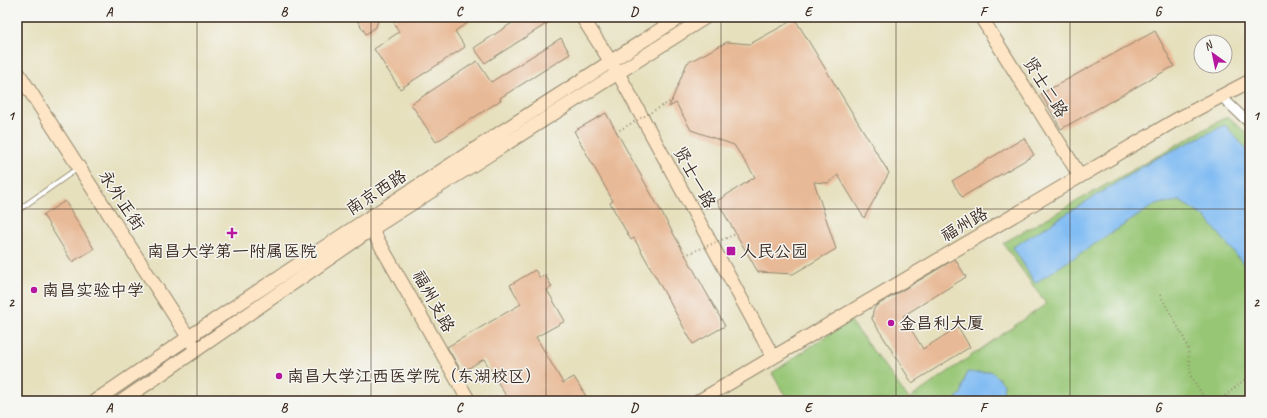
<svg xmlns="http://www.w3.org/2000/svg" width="1267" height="418" viewBox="0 0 1267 418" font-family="Caveat,'LXGW WenKai TC',sans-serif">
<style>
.green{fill:#97c675;stroke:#69784a}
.water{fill:#81bcf3;stroke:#5e7388}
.building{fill:#e8b996}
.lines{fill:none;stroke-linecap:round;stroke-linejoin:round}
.lane-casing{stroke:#90856e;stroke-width:6}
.street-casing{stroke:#90856e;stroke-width:11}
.secondary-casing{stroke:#90856e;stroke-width:15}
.path{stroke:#90856e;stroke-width:2;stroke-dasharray:1 3;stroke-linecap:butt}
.lane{stroke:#fff;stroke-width:4.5}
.street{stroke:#fff;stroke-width:9}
.secondary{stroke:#fde5c5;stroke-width:13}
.path-bridge{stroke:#90856e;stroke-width:2;stroke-dasharray:1 3;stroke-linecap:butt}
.grid{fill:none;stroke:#3b2a1e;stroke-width:1;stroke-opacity:0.55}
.poi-dot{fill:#b5179e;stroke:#f6f6f2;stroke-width:1.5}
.labels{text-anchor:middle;stroke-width:3;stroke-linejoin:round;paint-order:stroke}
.street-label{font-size:17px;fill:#3b2a1e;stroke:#f6f6f2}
.poi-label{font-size:17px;fill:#3b2a1e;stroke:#f6f6f2;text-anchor:start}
.neatline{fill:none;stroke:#3b2a1e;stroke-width:1.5}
.grid-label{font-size:13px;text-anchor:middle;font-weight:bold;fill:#3b2a1e}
</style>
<rect width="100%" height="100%" fill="#f6f6f2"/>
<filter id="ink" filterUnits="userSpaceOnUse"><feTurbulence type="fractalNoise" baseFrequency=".025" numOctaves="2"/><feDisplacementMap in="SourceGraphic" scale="8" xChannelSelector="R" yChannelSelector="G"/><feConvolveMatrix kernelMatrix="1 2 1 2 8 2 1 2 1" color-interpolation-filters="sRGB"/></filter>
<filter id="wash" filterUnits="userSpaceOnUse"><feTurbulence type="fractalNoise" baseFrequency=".012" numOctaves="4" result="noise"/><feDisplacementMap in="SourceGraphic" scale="16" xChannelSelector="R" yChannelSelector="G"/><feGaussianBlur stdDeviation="0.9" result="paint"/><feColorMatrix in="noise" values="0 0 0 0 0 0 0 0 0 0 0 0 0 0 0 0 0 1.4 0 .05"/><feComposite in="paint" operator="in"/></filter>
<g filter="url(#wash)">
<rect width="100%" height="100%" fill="#e6e0bd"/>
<path class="green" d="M1228,116l22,21v264h-462l-16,-28 78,-53 59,79 137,-95 -43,-61z"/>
<g class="water">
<path d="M1225,125l25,28v119l-44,-54 -26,-17 -24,3 -121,79 -22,-36 140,-87z"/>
<path d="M991,371l13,13 -2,17h-43l-3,-3 5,-4 6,-22 10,1z"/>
</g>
<g id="blocks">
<g class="building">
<path d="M355,17h24l-3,10 -10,7z"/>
<path d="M396,17h81l-22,14 10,16 -65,42 -26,-40 25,-17 -6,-11z"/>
<path d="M521,17h36l-72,46 -11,-15z"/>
<path d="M795,19l94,154 -25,45 -26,-43 -10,8 -14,-1 22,67 -43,25 -35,-2 -41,-71 38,-24 -21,-32 -43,-15 -15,-27 -7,4 18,-44 40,-21 23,2z"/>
<path d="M1155,31l19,35 -113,63 -20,-35z"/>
<path d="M561,38l9,16 -70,44 1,2 -65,42 -25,-38 66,-43 14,21z"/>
<path d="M606,113l119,213 -32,18 -59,-106 -3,2 -21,-37 3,-2 -39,-70z"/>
<path d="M1024,138l10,17 -72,42 -10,-16z"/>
<path d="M65,201l29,48 -22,13 -29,-47z"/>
<path d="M955,259l11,18 -63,39 20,33 35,-22 12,20 -58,36 -40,-64 1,-8 3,-5z"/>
<path d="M535,270l5,8 5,-3 7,12 -5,3 18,31 -29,16 27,46 11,-6 15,24h-80l-25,-42 -22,13 -15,-25 74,-43 -11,-19z"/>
</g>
</g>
</g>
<g filter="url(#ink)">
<use href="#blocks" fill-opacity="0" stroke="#90856e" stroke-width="1"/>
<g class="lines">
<g class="lane-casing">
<path id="lane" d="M17,211l61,-43"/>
</g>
<g class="street-casing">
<path id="street" d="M1222,97l28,27"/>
</g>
<g class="secondary-casing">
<g id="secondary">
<path d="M582,17l36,56 155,284"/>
<path d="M981,17l99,159"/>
<path d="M17,71l175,272"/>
<path d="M368,223l101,178"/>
<path d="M95,401c192,-132 389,-258 585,-384"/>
<path d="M122,401l250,-172 334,-212"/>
<path d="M699,401l475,-280 76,-40"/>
</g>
</g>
<g class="path">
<path d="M1160,295l23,41 5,13 3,27 11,18 9,7"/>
<path d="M1219,401l31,-26"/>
</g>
<use href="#lane" class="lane"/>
<use href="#street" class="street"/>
<use href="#secondary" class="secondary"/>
<g class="path-bridge">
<path d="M616,132l57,-32"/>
<path d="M685,255l51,-21"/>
</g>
</g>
</g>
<path class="grid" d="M197,17v384M371,17v384M546,17v384M721,17v384M896,17v384M1070,17v384M17,209h1233"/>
<g class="poi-dot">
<path d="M230 227h4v4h4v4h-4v4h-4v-4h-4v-4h4z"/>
<rect x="726" y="246" width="10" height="10" rx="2"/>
<circle cx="34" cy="290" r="4"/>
<circle cx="891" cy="323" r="4"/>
<circle cx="279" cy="376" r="4"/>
</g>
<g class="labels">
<g class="street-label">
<text transform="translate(1046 87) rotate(58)" y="6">贤士二路</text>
<text transform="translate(695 177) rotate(61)" y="6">贤士一路</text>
<text transform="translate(376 192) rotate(-33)" y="6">南京西路</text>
<text transform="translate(122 200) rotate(57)" y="6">永外正街</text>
<text transform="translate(964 224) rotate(-30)" y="6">福州路</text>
<text transform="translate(434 301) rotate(61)" y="6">福州支路</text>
</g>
<g class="poi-label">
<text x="232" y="257" text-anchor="middle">南昌大学第一附属医院</text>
<text x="740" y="257">人民公园</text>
<text x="42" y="296">南昌实验中学</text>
<text x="899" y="329">金昌利大厦</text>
<text x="287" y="382">南昌大学江西医学院（东湖校区）</text>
</g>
</g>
<rect width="1267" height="418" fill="none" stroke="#f6f6f2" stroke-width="44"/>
<g transform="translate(1213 54) rotate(327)"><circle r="19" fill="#f6f6f2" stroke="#aba49d"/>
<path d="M0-3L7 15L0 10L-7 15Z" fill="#b5179e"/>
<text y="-6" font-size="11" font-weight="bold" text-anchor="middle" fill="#3b2a1e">N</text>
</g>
<rect x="22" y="22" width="1223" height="374" class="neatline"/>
<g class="grid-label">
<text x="109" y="16">A</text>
<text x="284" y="16">B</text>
<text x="459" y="16">C</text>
<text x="634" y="16">D</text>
<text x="808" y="16">E</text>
<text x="983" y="16">F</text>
<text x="1158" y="16">G</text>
<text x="11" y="120">1</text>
<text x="1256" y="120">1</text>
<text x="11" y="307">2</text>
<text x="1256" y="307">2</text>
<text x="109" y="412">A</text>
<text x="284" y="412">B</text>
<text x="459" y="412">C</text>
<text x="634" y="412">D</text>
<text x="808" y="412">E</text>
<text x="983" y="412">F</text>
<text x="1158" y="412">G</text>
</g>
</svg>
